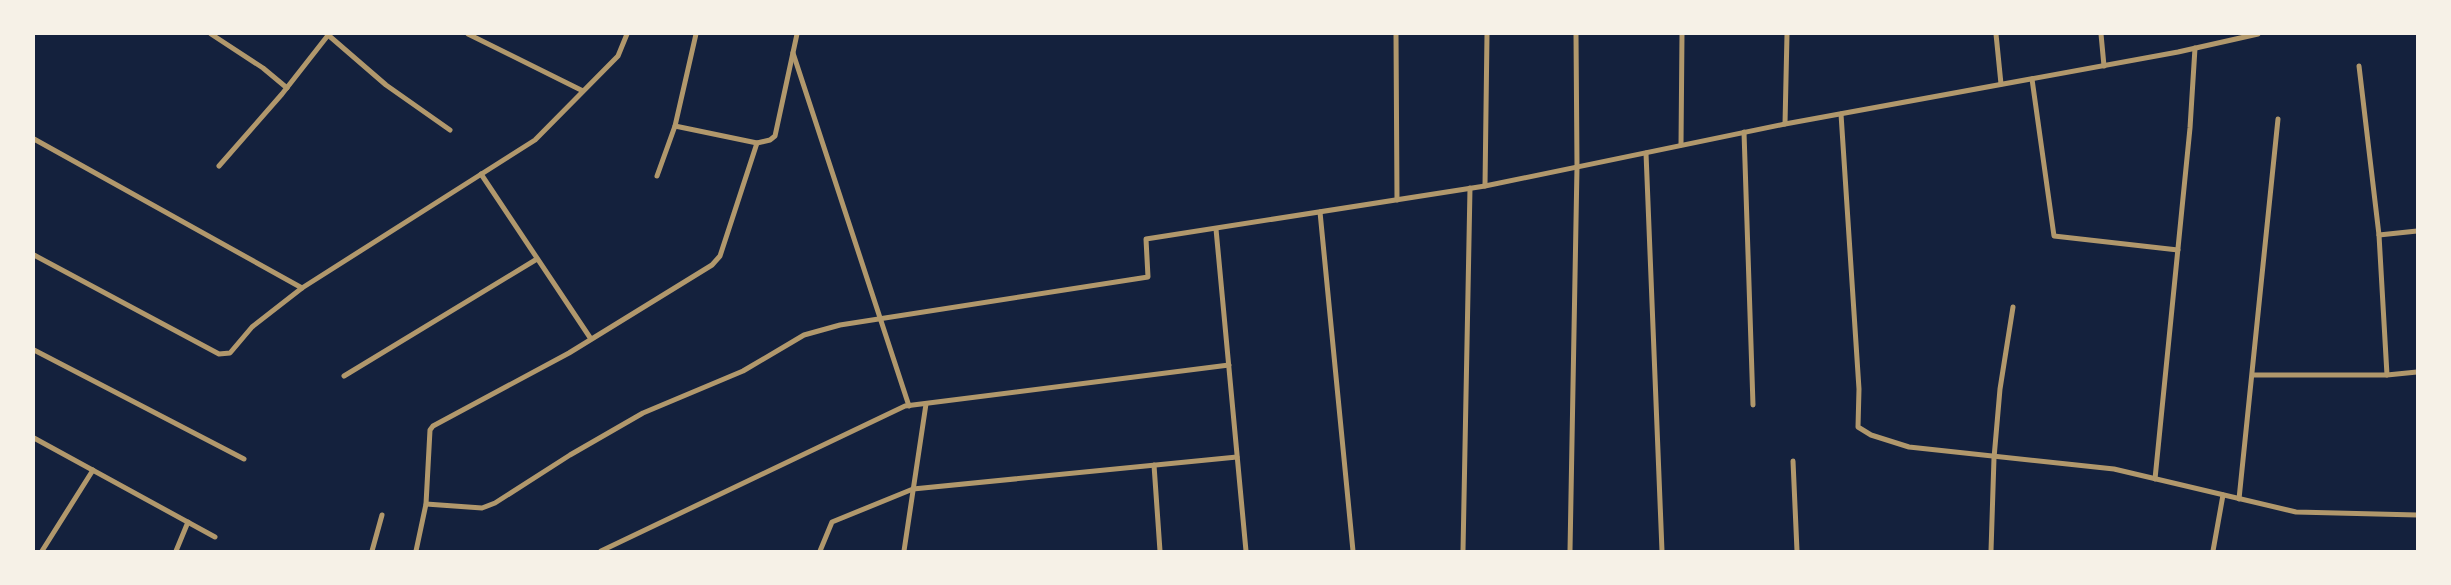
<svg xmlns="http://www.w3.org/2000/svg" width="2451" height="585" viewBox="0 0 2451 585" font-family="'PT Sans',sans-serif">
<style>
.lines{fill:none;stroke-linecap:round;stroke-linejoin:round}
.minor{stroke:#b1986c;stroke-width:5}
</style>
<rect width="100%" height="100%" fill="#14213d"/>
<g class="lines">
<g class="minor">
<path d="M211,34l52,34 24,20"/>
<path d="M327,34l59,51 64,45"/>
<path d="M468,34l115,57"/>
<path d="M1396,34l1,166"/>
<path d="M1996,34l5,50"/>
<path d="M2101,34l3,32"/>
<path d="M793,53l116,353"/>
<path d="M2359,66l20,169 8,140"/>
<path d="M2032,79l22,157 124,14"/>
<path d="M1841,114l18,275 -1,38 13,8 38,12 205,22 182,43 121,3"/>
<path d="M1785,124l2,-90"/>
<path d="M675,126l82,17 13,-3 5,-4 22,-102"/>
<path d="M1744,132l9,273"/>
<path d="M34,139l268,149"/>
<path d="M1681,145l1,-111"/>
<path d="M1646,153l16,398"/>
<path d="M219,166l63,-72 47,-60"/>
<path d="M481,174l110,165"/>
<path d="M657,176l18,-50 21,-92"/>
<path d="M1485,186l2,-152"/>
<path d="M1320,212l33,339"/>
<path d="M1216,229l30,322"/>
<path d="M2379,235l38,-4"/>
<path d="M34,255l185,99 11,-1 22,-26 50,-39 233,-148 83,-84 9,-22"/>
<path d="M34,350l210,109"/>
<path d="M2253,375h134l30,-3"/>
<path d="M344,376l193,-117"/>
<path d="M34,438l181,99"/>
<path d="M1793,461l4,90"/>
<path d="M1154,465l6,86"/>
<path d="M2155,479l35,-351 5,-80"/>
<path d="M2239,499l39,-380"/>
<path d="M426,504l56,4 13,-5 75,-48 73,-42 100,-42 61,-36 36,-10 308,-48 -2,-38 339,-53 300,-62 393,-72 80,-18"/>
<path d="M42,551l51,-81"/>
<path d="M176,551l12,-29"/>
<path d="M372,551l10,-36"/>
<path d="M416,551l10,-47 4,-74 3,-4 136,-73 143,-88 8,-9 37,-113"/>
<path d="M601,551l304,-145 324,-41"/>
<path d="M820,551l12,-29 81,-33 324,-32"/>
<path d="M904,551l22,-147"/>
<path d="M1463,551l7,-363"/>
<path d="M1570,551l7,-384 -1,-133"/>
<path d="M1991,551l3,-93 6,-69 13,-82"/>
<path d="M2213,551l10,-56"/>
</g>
</g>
<rect width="2451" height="585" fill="none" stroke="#f6f1e7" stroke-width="70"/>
</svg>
